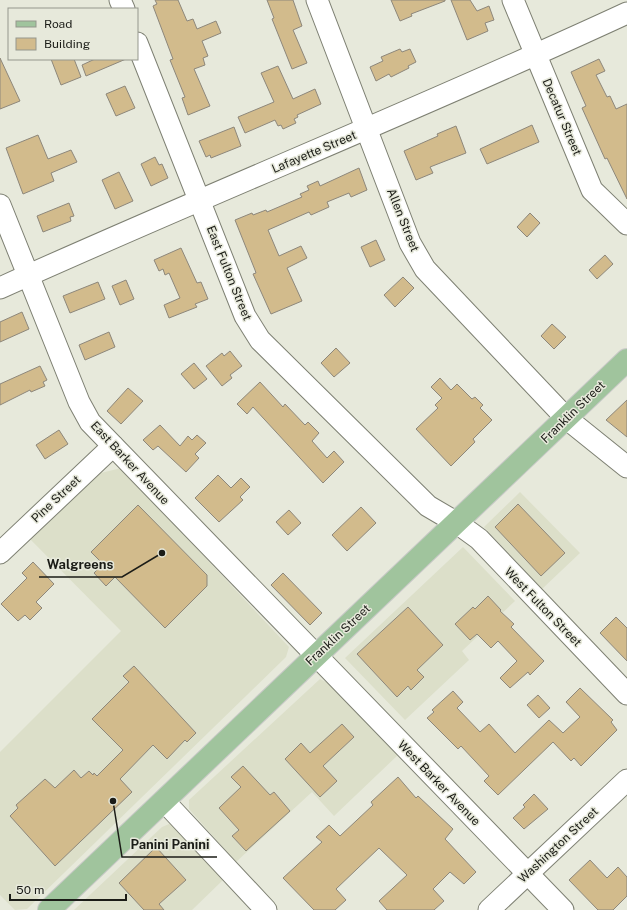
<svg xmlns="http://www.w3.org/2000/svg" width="627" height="910" font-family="'Public Sans',sans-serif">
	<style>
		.built { fill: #dcdfc9 }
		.building { fill: #d2bb8c; stroke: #8d877b }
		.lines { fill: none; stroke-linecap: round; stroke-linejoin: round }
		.minor-casing { stroke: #7e8073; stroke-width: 23 }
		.major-casing { stroke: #c8c9c7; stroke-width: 24 }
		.minor { stroke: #fff; stroke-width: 21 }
		.major { stroke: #a0c49d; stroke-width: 22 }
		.labels { text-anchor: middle; stroke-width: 3; stroke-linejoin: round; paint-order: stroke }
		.street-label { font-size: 12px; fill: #1b1c17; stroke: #e7e9db }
		.leader { fill: none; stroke: #1b1c17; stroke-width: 1.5 }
		.callout-dot { fill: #1b1c17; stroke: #e7e9db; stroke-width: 1.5 }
		.callout-label { font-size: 13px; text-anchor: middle; font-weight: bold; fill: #1b1c17; stroke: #e7e9db; stroke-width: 3; stroke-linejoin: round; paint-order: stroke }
	</style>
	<rect width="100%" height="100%" fill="#e7e9db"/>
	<!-- built -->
	<g class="built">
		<path d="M121,468L289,647L286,657L27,909L15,910L0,895V752L121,631L28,537L93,475Z"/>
		<path d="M520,492L580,553L542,589L484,527Z"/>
		<path d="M463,547L515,601L462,651L469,660L405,720L345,658Z"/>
		<path d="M320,679L338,688L399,754L334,816L312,792L236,862L189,809V800Z"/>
		<path d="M169,824L174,825L224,879L192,910H74L162,827Z"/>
	</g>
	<!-- building -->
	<g class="building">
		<path d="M155,0H178L187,21L193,19L197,29L216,21L221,33L202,41L208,56L203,58L205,65L194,69L210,106L188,115L182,98L185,97L170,60L173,59L153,6L157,4Z"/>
		<path d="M267,0H293L302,26L293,30L307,63L292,69L272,19L274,18Z"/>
		<path d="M391,0H445V1L411,14L412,16L400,21Z"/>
		<path d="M451,0H470L477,11L489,6L494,20L485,23L488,31L467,40Z"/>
		<path d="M400,49L402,52L410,49L416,62L408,66L409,68L391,77L389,74L376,81L370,67L383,61L381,57Z"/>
		<path d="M0,58L20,101L0,109Z"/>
		<path d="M51,59H74L81,77L61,85Z"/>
		<path d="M95,59H126L86,76L82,65Z"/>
		<path d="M599,59L605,71L596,75L607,97L610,96L616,109L627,104V199L607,158L605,159L582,108L586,106L571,72Z"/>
		<path d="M278,66L293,99L315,89L321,104L297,115L298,117L294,119L296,123L283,129L281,125L278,126L275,120L245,133L238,117L274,102L261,73Z"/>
		<path d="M125,86L135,108L116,116L106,94Z"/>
		<path d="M532,125L539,142L487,164L480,149Z"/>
		<path d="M456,126L466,153L430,167L433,173L416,180L404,151L438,136L437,134Z"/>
		<path d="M234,127L241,146L211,158L210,155L206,157L199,141Z"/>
		<path d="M38,135L48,159L71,150L77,162L51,173L54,181L23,194L6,148Z"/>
		<path d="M155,157L159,165L162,164L168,178L151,186L141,164Z"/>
		<path d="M359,168L367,190L351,197L349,193L327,202L329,207L311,215L309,212L268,230L279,256L301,246L307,258L287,268L302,301L271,314L253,274L256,273L255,270L235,220L252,213L253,215L266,210L267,212L302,197L300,194L309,190L307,186L318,181L320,186Z"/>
		<path d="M119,172L133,201L115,209L102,180Z"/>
		<path d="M69,203L74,216L70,217L71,221L43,232L37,216Z"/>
		<path d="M530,213L540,223L527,237L517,227Z"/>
		<path d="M376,240L385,260L370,267L361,247Z"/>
		<path d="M181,248L197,283L201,282L208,299L195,304L197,307L169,318L164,305L180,298L169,273L165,275L163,269L159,271L154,260Z"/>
		<path d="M605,255L613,264L597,279L589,270Z"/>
		<path d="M403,277L414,288L395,307L384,295Z"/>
		<path d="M126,280L134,299L120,305L112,286Z"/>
		<path d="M98,282L105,299L70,313L63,296Z"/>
		<path d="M22,312L29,329L0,342V322Z"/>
		<path d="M552,324L566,337L554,349L541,336Z"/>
		<path d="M109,332L115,347L85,360L79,345Z"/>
		<path d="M336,348L350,363L334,377L321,363Z"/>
		<path d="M230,351L242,366L230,375L232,378L222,386L206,366L222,353L224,356Z"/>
		<path d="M194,363L207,379L194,389L181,374Z"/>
		<path d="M40,366L47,380L43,382L45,386L31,392L30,390L0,405V384Z"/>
		<path d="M440,378L451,390L457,384L472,399L475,397L483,405L480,408L492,420L473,439L475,442L451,466L416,429L438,408L435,405L442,398L431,387Z"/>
		<path d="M260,382L283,407L285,404L305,425L308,422L319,433L312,441L327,458L334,451L344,462L323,483L253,407L247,414L237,404Z"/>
		<path d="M128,388L143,401L121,424L107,411Z"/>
		<path d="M627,400V437L606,420Z"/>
		<path d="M160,425L180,446L188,436L192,440L197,435L206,443L195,454L199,458L186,472L158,446L153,450L143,440Z"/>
		<path d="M59,430L68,444L45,459L36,445Z"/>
		<path d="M218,475L231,488L241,478L250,487L240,497L243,500L219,522L195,498Z"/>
		<path d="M518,504L565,553L541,576L495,527Z"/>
		<path d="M138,505L207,575V586L165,628L115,577L106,586L94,573L103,564L91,552Z"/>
		<path d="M361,507L376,523L347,551L332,535Z"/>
		<path d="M289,510L301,523L288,535L276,522Z"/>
		<path d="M33,562L54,584L36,602L42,608L30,620L25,615L18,621L1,604L27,578L22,573Z"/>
		<path d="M283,573L322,613L310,625L271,585Z"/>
		<path d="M488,596L501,610L500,611L514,624L511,627L544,661L530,675L528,672L510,688L500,678L517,661L498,641L491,648L477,634L470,640L455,624L473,607L475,609Z"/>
		<path d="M408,607L443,645L417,670L424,677L411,690L408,686L397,697L357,654Z"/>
		<path d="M616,617L627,628V661L600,633Z"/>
		<path d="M134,666L196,733L187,742L185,740L167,759L153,745L120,779L132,792L55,866L10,816L18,808L16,805L45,779L55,788L74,770L81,778L89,771L93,775L94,773L97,776L123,750L92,719L129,682L123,676Z"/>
		<path d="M580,688L613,720L611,722L617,730L581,766L574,758L571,761L553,742L498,795L484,781L489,776L461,746L458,749L427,718L434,712L432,710L453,691L463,702L457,708L480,732L489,724L515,753L549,720L563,733L580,717L566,702Z"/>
		<path d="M538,695L550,708L539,718L527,705Z"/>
		<path d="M342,724L354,737L323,766L337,781L320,797L285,759L301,743L310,753Z"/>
		<path d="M243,766L270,795L274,792L290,811L246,851L232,836L239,830L219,808L241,787L231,777Z"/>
		<path d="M398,777L416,798L418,796L453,829L445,839L476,872L464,884L450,872L433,889L444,901L434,910H387L379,901L407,875L379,848L336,889L346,900L335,910H314L283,878L322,842L316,837L329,825L340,836L373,805L371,802Z"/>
		<path d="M534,794L548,809L524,829L513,818L525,807L523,805Z"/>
		<path d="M156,847L186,880L159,904L164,910H144L119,883Z"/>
		<path d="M590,860L607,878L618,867L627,877V896L613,910H598L569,880Z"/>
	</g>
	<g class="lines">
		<!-- minor casing -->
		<g class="minor-casing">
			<g id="minor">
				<path d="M120,0L124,9"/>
				<path d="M317,0L410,243L425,269L566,418L627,467"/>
				<path d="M513,0L592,190L627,224"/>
				<path d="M137,43L245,316L260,340L428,506L457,523L479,539L627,694"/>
				<path d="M0,205L79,402L90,422L563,910"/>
				<path d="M0,288C208,194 420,109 627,13"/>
				<path d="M0,553L113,446"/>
				<path d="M164,801L266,910"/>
				<path d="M489,910L627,780"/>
			</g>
		</g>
		<!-- major casing -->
		<g class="major-casing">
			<path id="major" d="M49,910L627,360"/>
		</g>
		<!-- minor -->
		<use href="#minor" class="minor"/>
		<!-- major -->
		<use href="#major" class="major"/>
	</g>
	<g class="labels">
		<!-- street labels -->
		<g class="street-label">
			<text transform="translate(562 117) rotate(67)" y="4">Decatur Street</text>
			<text transform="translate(314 152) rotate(-23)" y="4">Lafayette Street</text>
			<text transform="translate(403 220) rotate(68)" y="4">Allen Street</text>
			<text transform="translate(229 273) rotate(68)" y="4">East Fulton Street</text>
			<text transform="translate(573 412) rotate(-44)" y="4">Franklin Street</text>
			<text transform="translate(130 463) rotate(47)" y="4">East Barker Avenue</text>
			<text transform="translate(56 499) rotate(-43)" y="4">Pine Street</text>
			<text transform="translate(543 607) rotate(46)" y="4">West Fulton Street</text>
			<text transform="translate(338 635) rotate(-43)" y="4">Franklin Street</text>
			<text transform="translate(439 783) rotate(46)" y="4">West Barker Avenue</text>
			<text transform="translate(558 845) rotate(-43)" y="4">Washington Street</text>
		</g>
	</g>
	<!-- callouts -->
	<path class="leader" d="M162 553L122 577H39M113 801L122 857H217"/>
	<g class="callout-dot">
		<circle cx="162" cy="553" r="4"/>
		<circle cx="113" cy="801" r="4"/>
	</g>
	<g class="callout-label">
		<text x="80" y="569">Walgreens</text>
		<text x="170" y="849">Panini Panini</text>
	</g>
	<!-- legend -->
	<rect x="8" y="8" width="130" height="52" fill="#e7e9db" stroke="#95978d"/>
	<rect x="16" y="21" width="20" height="6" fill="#a0c49d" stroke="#95978d"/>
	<text x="44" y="28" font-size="12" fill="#1b1c17">Road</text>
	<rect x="16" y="38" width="20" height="12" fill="#d2bb8c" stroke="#95978d"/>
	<text x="44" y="48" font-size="12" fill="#1b1c17">Building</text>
	<!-- scale -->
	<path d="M10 894v6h116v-6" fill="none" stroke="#1b1c17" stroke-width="2"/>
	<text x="16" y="894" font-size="12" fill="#1b1c17" stroke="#e7e9db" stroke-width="3" paint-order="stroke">50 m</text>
</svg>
